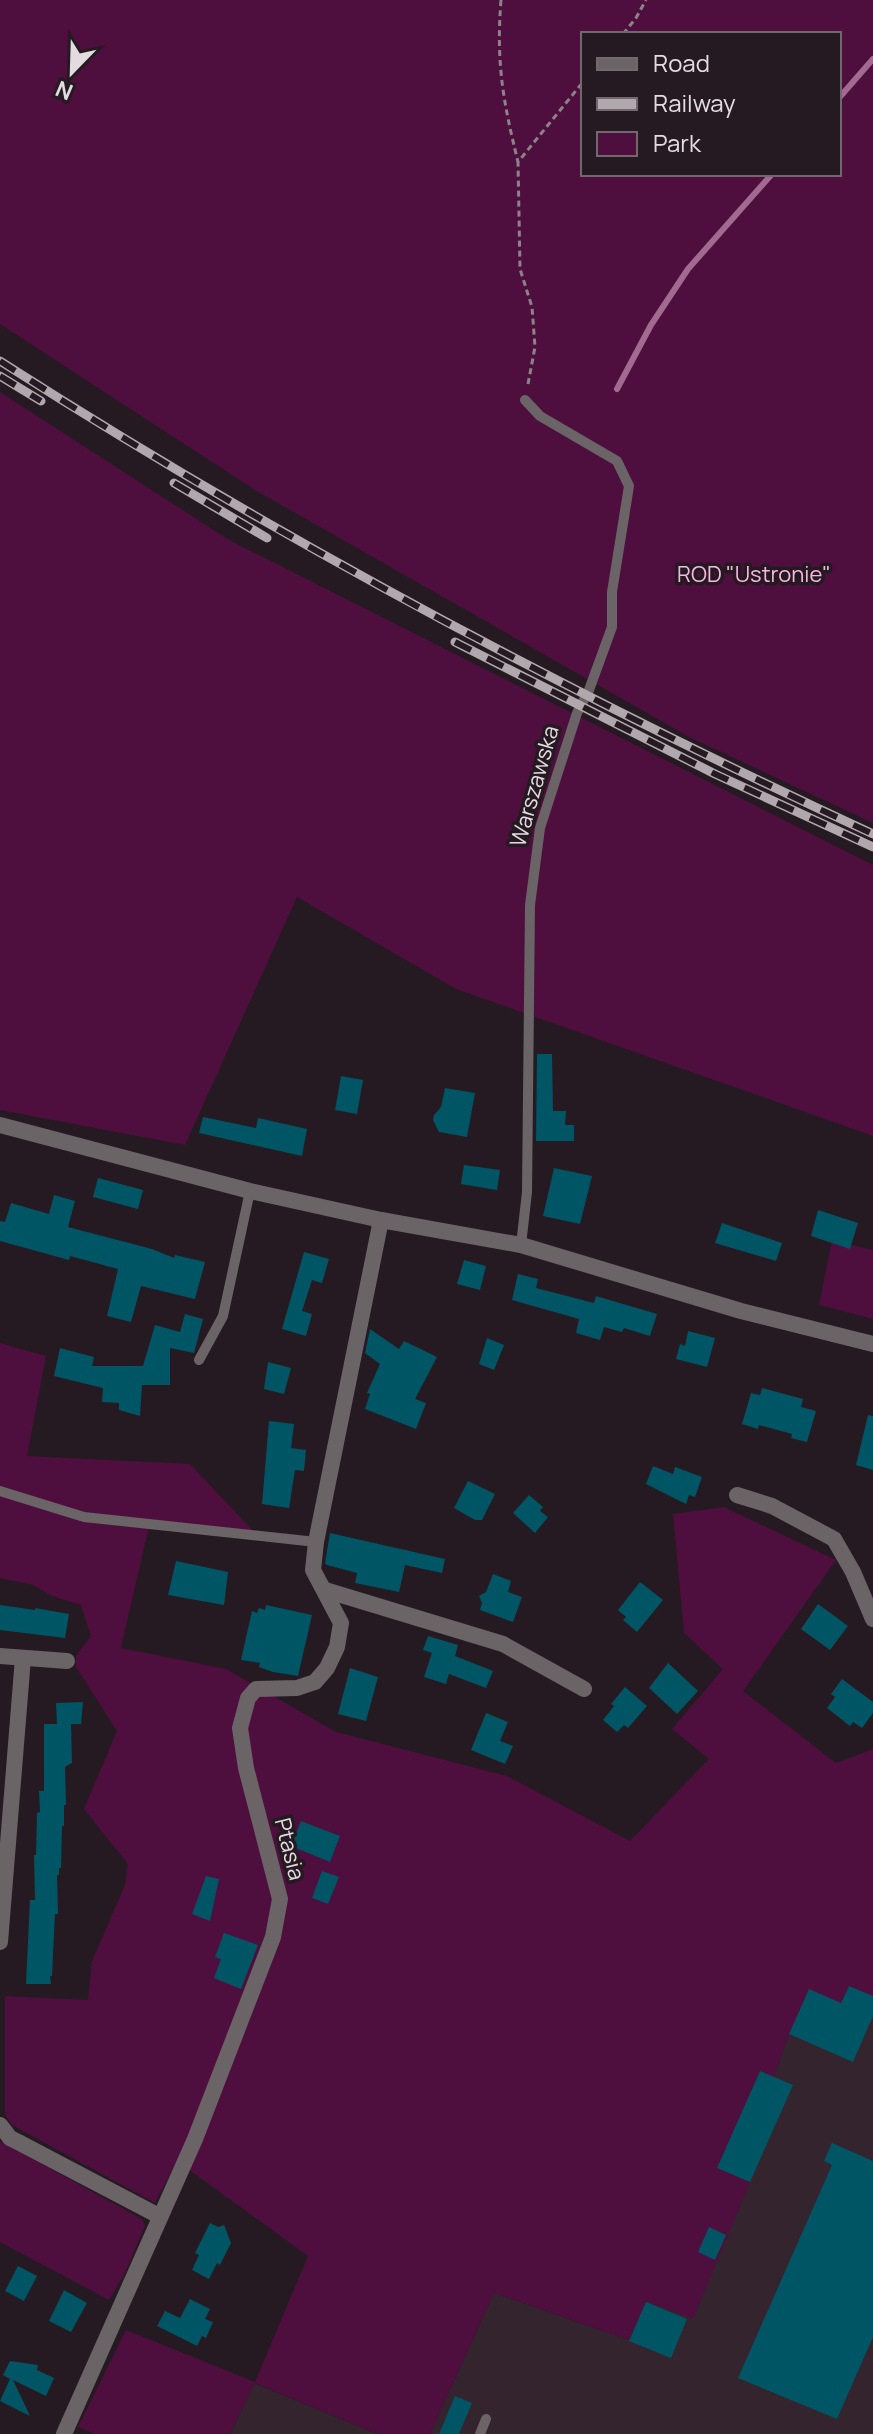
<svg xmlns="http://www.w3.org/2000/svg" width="873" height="2434" font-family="Manrope,sans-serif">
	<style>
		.built { fill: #33242e }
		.green { fill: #4e0f3e; fill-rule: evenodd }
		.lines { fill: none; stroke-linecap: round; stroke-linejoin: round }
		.stream { stroke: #a26a91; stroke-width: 6 }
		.building { fill: #005565 }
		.path { stroke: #8c8389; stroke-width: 3; stroke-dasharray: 6 4; stroke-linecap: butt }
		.service { stroke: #6a6467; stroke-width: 10 }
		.minor { stroke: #6a6467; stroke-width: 16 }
		.tertiary { stroke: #6a6467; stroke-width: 16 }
		.rail-casing { stroke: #b0a8ac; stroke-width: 9 }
		.rail { stroke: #251a21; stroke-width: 6; stroke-dasharray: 18; stroke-linecap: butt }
		.labels { text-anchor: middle; stroke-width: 7; stroke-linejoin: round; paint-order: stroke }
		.park-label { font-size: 22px; fill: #f8b6e0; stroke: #251a21 }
		.street-label { font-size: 22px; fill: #e2dbdf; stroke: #251a21 }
	</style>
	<rect width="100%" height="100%" fill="#251a21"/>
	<!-- built -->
	<g class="built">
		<path d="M849,1986L873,1996V2434H430L494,2293L629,2340L645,2301L749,2182L717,2168L760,2071L774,2076L789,2034L841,2003Z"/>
		<path d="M254,2383L377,2434H230Z"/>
	</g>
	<!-- green -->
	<g class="green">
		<path d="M0,0H873V823L691,738L255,490L0,324ZM583,34H839V174H583Z"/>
		<path d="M0,392L229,540L873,865V1136L456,989L297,897L185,1145L0,1110Z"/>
		<path d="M832,1240L873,1250V1319L819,1305Z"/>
		<path d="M0,1343L46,1356L27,1456L190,1464L259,1537L149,1526L121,1648L226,1669L336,1732L507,1776L630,1841L709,1759L672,1729L723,1669L684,1633L673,1514L724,1507L836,1560L743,1691L836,1763L873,1749V1996L849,1986L841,2003L789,2034L774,2077L760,2071L717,2168L750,2182L693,2319L646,2301L629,2340L494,2293L430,2434H377L255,2383L230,2434H94L78,2427L126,2330L255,2382L308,2256L177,2161L155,2203L12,2125L5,2114V1996L88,2000L92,1961L125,1885L128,1864L84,1809L117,1731L76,1667V1656L91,1636L81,1605L52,1596L33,1585L0,1578Z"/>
		<path d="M0,2141L142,2219L145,2226L125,2273L109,2300L0,2242Z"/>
	</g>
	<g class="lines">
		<!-- stream -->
		<g class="stream">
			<path d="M839,98L873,59"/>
			<path d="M617,389L651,325L688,269L772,174"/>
		</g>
	</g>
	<!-- building -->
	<g class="building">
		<path d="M537,1054H552L553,1111H566L565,1125H574V1141H536Z"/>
		<path d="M341,1076L363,1080L357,1114L335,1110Z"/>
		<path d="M445,1088L475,1093L467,1137L439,1132L433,1120L434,1115L441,1107Z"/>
		<path d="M203,1117L256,1128L258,1118L307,1129L302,1156L199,1133Z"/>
		<path d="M464,1165L500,1170L497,1190L461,1184Z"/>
		<path d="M554,1168L592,1176L580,1224L543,1216Z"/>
		<path d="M98,1178L143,1190L138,1209L93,1197Z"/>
		<path d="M54,1195L75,1201L68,1227L152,1249L174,1258L175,1255L205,1262L195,1299L141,1286L131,1322L107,1316L118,1269L70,1256L69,1260L0,1241V1221L5,1222L11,1203L49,1214Z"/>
		<path d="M818,1210L858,1223L850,1249L811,1236Z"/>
		<path d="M722,1223L782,1243L776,1261L715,1243Z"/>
		<path d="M304,1252L329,1259L322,1283L312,1280L302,1311L312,1314L306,1336L282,1329Z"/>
		<path d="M464,1260L486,1266L480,1290L457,1284Z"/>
		<path d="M518,1274L538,1279L536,1288L594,1303L596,1296L657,1314L650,1336L624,1328L622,1332L604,1327L600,1340L576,1333L579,1319L512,1300Z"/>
		<path d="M185,1314L203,1319L194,1353L170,1348V1385H142L140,1416L119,1410V1403L102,1402L103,1388L54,1376L60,1348L94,1357L92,1366H143L155,1325L180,1332Z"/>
		<path d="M370,1329L399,1349L404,1341L437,1357L415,1399L426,1403L416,1429L365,1409L370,1394L367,1393L380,1364L365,1353Z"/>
		<path d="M688,1331L715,1338L707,1367L676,1359L680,1344L685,1346Z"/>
		<path d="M487,1338L504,1345L494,1370L479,1364Z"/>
		<path d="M268,1362L291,1368L284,1394L264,1389Z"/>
		<path d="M762,1388L803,1399L801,1407L816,1411L807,1442L791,1438L792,1434L759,1425L758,1429L742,1424L751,1393L760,1395Z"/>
		<path d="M868,1415L873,1416V1470L856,1465Z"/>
		<path d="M269,1421L294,1424L291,1448L306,1450L304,1471L295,1470L289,1508L262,1504Z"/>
		<path d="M653,1466L673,1474L675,1467L702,1477L695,1497L689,1495L686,1504L646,1484Z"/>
		<path d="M468,1481L495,1494L482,1520H475L454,1508Z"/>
		<path d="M529,1495L543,1507L540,1511L548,1517L535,1533L513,1513Z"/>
		<path d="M330,1533L445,1559L442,1573L405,1565L399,1592L355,1583L357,1573L327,1565L325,1563Z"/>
		<path d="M176,1561L228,1572L224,1605L168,1595Z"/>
		<path d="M493,1574L511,1581L508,1592L522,1597L513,1622L480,1610L482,1603L479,1596L486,1592Z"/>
		<path d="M640,1582L663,1600L637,1632L623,1620L626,1617L618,1610Z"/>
		<path d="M818,1604L848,1626L830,1650L801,1629Z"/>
		<path d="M0,1605L35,1610V1608L69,1614L65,1638L0,1630Z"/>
		<path d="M266,1605L312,1615L298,1676L273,1672L259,1667L260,1663L241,1660L252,1611L257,1613L259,1608L265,1610Z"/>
		<path d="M428,1636L458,1645L455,1656L493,1671L486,1688L449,1674L446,1684L424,1677L432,1653L423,1650Z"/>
		<path d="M668,1663L698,1691L677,1714L649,1688Z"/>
		<path d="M350,1668L378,1677L366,1721L338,1714Z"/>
		<path d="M842,1679L873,1702V1713L862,1728L853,1722L850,1726L827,1708L835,1697L831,1694Z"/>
		<path d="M625,1687L647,1706L628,1728L624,1725L617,1732L603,1720L614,1706L611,1704Z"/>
		<path d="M83,1702L81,1724H71L72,1763L65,1767L66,1805H64V1826H62L61,1868H59V1875H57L58,1914H55L52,1976H50L51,1984H26L30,1900H35L34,1855H36L37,1813L40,1812L39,1791H44V1724H57L56,1703Z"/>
		<path d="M486,1713L508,1722L500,1741L513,1746L505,1764L471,1750Z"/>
		<path d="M301,1821L340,1836L330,1862L291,1846Z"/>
		<path d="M322,1871L339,1877L328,1904L312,1898Z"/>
		<path d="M206,1876L219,1879L210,1921L192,1914Z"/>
		<path d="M224,1933L258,1945L241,1989L214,1978L221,1959L215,1957Z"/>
		<path d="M849,1986L873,1996V2016L853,2062L789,2034L809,1989L841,2003Z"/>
		<path d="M760,2071L793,2085L750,2182L717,2168Z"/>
		<path d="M832,2143L873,2161V2337L837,2419L738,2378L832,2165L824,2161Z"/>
		<path d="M210,2223L218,2227L224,2225L231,2243L220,2265L217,2263L209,2279L192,2270L199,2255L195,2253Z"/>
		<path d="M709,2227L726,2235L715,2260L698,2252Z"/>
		<path d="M18,2266L37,2276L24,2301L5,2291Z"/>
		<path d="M64,2290L87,2303L71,2332L49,2321Z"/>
		<path d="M190,2299L210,2309L205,2319L213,2322L206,2338L202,2336L197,2346L157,2326L165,2311L180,2318Z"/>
		<path d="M646,2302L687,2319L671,2358L629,2341Z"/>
		<path d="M10,2361L38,2365L37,2370L54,2378L46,2396L13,2380L30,2416L0,2401L10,2379L3,2375Z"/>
		<path d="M455,2396L472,2403L459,2434H439Z"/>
	</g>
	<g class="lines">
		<!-- path -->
		<g class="path">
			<path d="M501,0C496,63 503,101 518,162"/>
			<path d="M623,34L636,18L646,0"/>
			<path d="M528,384L535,347L532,307L520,269L518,162L583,82"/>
		</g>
		<!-- service -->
		<g class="service">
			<path d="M521,1245L527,1192L530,905L540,828L577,713L589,690L612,627V592L629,486L617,461L540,416L525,400"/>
			<path d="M199,1360L223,1316L250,1191"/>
			<path d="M0,1491L84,1517L316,1542"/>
			<path d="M480,2434L486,2419"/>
		</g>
		<!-- minor -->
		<g class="minor">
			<path d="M737,1495L772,1506L834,1539L853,1572L873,1619"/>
			<path d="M325,1590L503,1644L584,1689"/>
			<path d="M0,1656L67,1661"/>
			<path d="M0,1942L23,1658"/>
			<path d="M0,2125L10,2138L20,2143L159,2216"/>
			<path d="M64,2434L195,2139L273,1937L280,1899L246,1768L240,1728L248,1698L256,1689L297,1688L315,1682L327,1668L337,1647L341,1623L313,1570L316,1542L381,1220"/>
		</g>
		<!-- tertiary -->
		<path class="tertiary" d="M0,1125L250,1191L381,1220L521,1245L741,1311L873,1344"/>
		<!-- rail casing -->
		<g class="rail-casing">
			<g id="rail">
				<path d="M0,361C280,540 572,695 873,834"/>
				<path d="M0,376L41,401"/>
				<path d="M174,483L267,538"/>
				<path d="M455,642L715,774L873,847"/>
			</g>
		</g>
		<!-- rail -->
		<use href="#rail" class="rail"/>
	</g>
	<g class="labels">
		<!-- park labels -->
		<g class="park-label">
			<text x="754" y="582">ROD "Ustronie"</text>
		</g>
		<!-- street labels -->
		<g class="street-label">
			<text transform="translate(534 786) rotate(-74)" y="8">Warszawska</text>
			<text transform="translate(290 1849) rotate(76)" y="8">Ptasia</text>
		</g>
	</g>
	<!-- legend -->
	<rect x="581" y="32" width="260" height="144" fill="#251a21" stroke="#71676d" stroke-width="2"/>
	<rect x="597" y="58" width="40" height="12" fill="#6a6467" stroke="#71676d" stroke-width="2"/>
	<text x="653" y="72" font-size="24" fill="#e2dbdf">Road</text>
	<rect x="597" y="98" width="40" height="12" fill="#b0a8ac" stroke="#71676d" stroke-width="2"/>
	<text x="653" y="112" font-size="24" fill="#e2dbdf">Railway</text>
	<rect x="597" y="132" width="40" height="24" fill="#4e0f3e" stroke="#71676d" stroke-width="2"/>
	<text x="653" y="152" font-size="24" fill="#e2dbdf">Park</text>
	<!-- north arrow -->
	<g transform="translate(72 72) rotate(203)" stroke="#251a21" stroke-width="6" paint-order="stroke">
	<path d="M0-6L14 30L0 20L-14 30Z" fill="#e2dbdf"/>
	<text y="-12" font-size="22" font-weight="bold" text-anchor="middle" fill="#e2dbdf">N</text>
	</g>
</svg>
